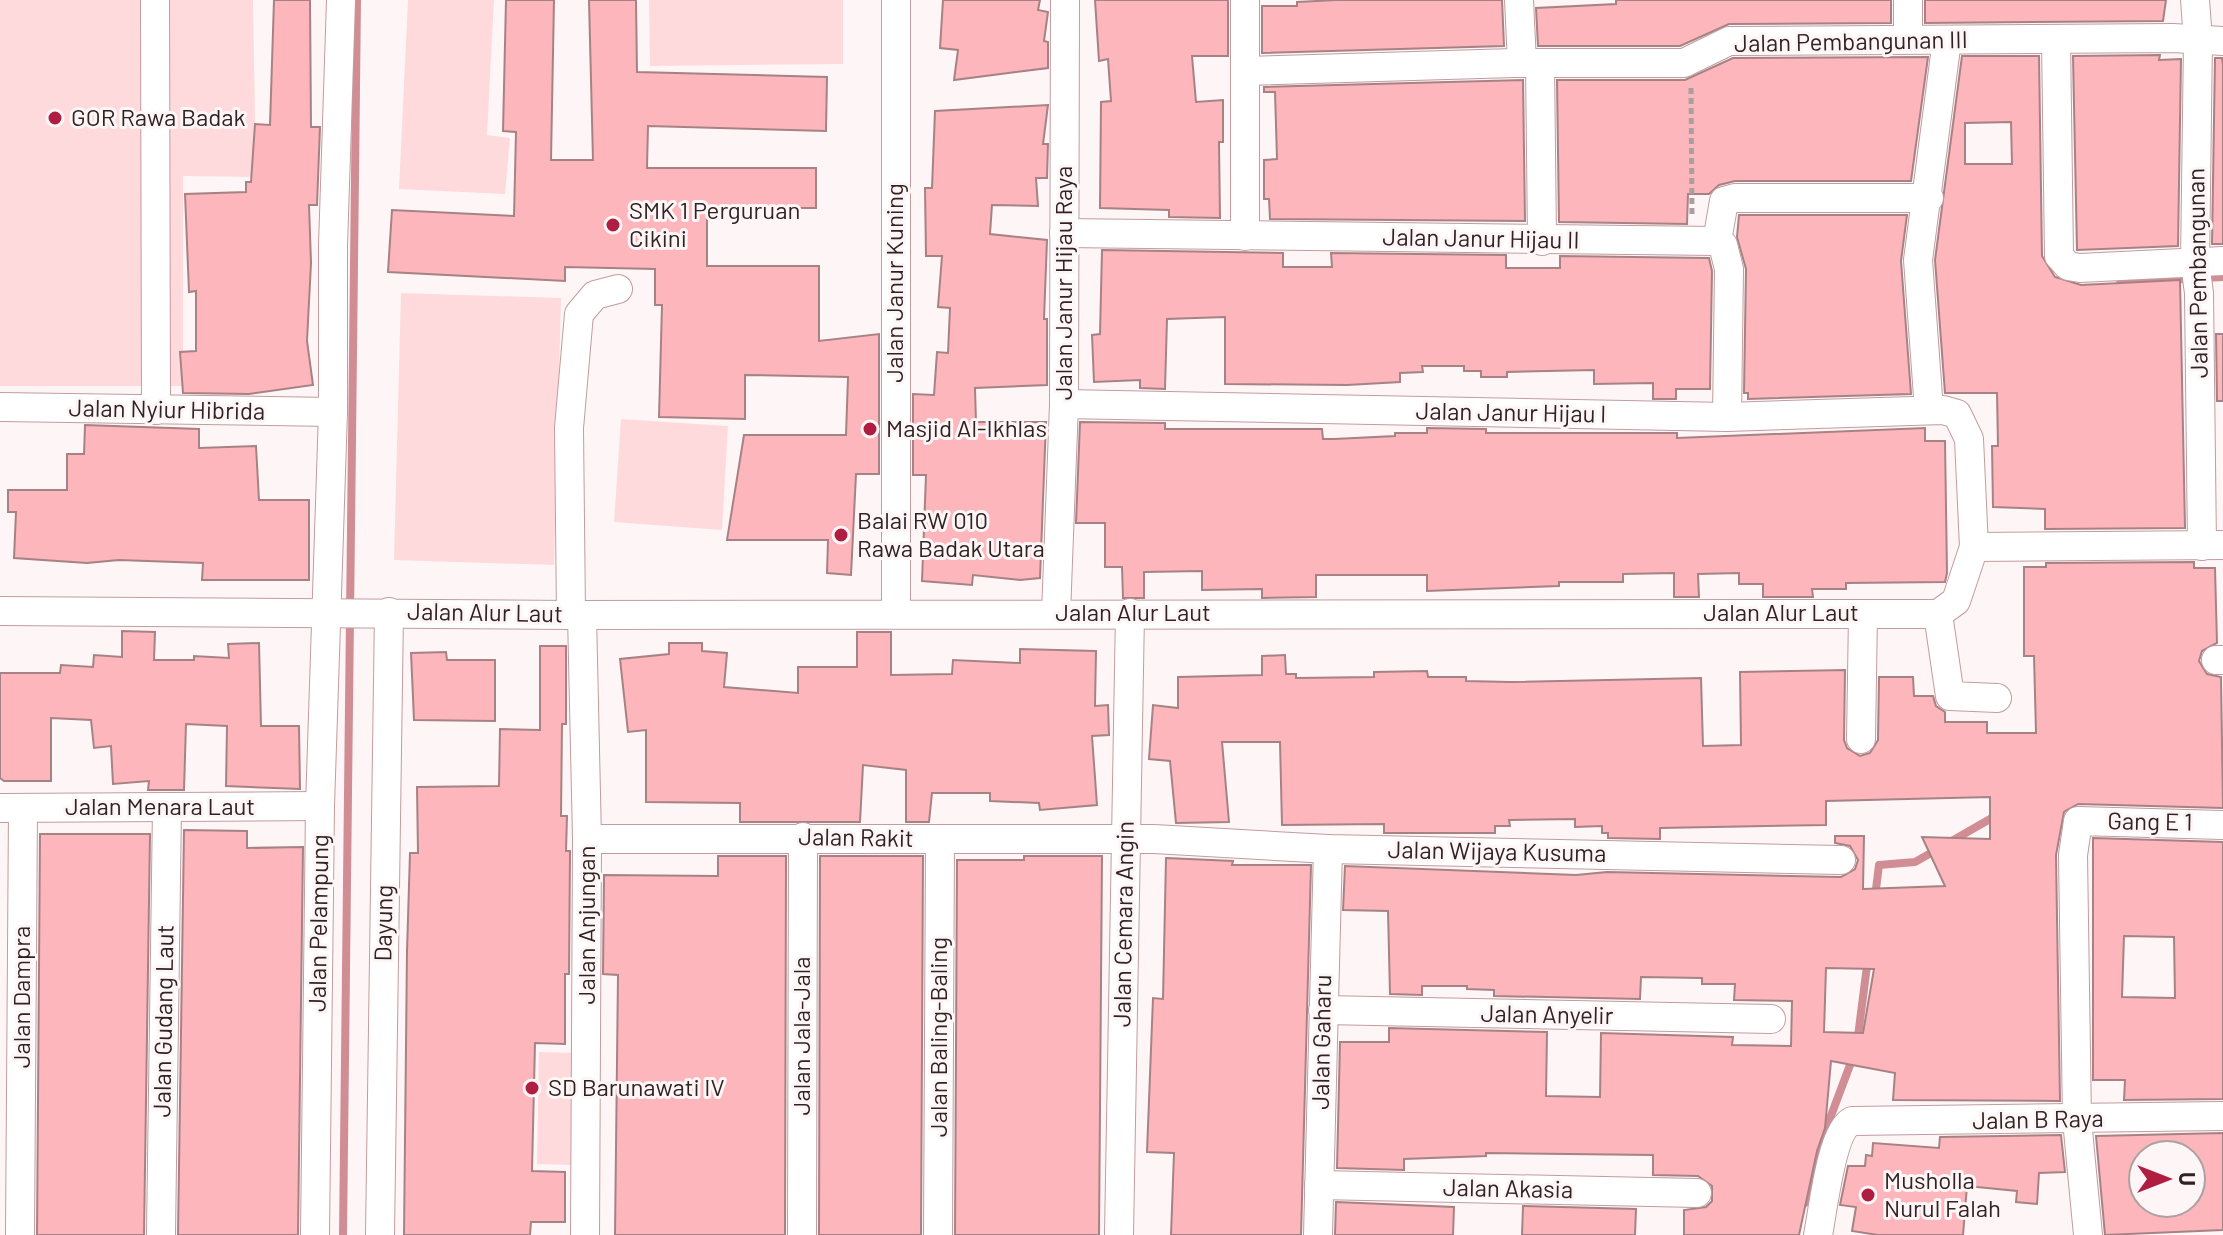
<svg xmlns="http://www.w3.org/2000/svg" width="2223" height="1235" font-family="Barlow,sans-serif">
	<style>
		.green { fill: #fedadc }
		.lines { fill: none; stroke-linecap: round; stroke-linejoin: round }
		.stream { stroke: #d08e94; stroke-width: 8 }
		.building { fill: #fcb6bc; stroke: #a78284; stroke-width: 2; fill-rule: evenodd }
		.minor-casing { stroke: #c29c9e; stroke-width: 30 }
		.path { stroke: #aa9fa0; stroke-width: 5; stroke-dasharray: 6 4; stroke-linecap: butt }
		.minor { stroke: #fff; stroke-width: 28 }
		.poi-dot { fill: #b01d42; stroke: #fef6f6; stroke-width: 3 }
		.labels { text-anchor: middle; stroke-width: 6; stroke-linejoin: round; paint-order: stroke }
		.street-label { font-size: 24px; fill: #312223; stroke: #fef6f6 }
		.poi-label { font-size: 24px; fill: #312223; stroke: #fef6f6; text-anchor: start }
	</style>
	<rect width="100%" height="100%" fill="#fef6f6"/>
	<!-- green -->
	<g class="green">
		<path d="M0,0H253L256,177L183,176V386H0Z"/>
		<path d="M408,0H494L487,135L510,138L505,194L399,189Z"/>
		<path d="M649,0H843V64L650,66Z"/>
		<path d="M401,293L561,298L554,565L394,560Z"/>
		<path d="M621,419L728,426L722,530L614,522Z"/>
		<path d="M539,1052L573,1053L571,1165L537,1164Z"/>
	</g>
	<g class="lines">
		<!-- stream -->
		<g class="stream">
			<path d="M2204,278L2223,277"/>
			<path d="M2120,280L2190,279"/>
			<path d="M1950,842L1997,815"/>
			<path d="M1875,897L1879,865L1915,862L1938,849"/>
			<path d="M1857,1044L1868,958"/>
			<path d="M1805,1203L1823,1137L1853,1057"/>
			<path d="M343,1235L357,0"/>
		</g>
	</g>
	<!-- building -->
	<g class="building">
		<path d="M274,0H310L311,127H320L317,205H309L311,263L307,341L313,385L249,394L183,393L180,352L196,351V291L189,292L185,194L246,192V182H251L255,124L270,125Z"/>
		<path d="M506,0H554L551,160H593L589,0H636L637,72L827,77L826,131L648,126L647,168H816V208H707V266H819V341L879,334V474H856L851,575L827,573L828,540H727L744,435H846L848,377L745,375V419L659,417L662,305H655V269L565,267V281L388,272L392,210L514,216L516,132L503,131Z"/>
		<path d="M943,0H1040L1038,10L1048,12L1044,41L1048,42V68L954,80L958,50L940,48Z"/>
		<path d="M1095,0H1228V56H1192L1196,102L1223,100V142H1219L1220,218L1169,217V210L1100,208L1101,102L1111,101L1108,59L1099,61Z"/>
		<path d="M1336,0H1502L1504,46L1262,53V6H1297V2Z"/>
		<path d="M1616,0H1891V23L1729,24L1680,46H1538L1536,8L1616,4Z"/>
		<path d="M1925,0H2166L2163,21L1925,23Z"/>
		<path d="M2160,55L2159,60L2181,59L2178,246L2077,250L2073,56Z"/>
		<path d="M1962,56H2039L2042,256L2055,277L2081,285L2180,280L2185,528L2045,529V509L1993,507L1992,446H1998L1997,393H1945L1935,260ZM2011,122L2012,164H1965V123Z"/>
		<path d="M1928,57L1911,181H1735L1719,185L1709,194H1688L1687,224L1559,222L1557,80H1685L1733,58Z"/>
		<path d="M2215,58H2222L2223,65V244H2212Z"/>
		<path d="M1523,80L1525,221L1270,219L1269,199H1264V160L1277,159L1275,92H1264V87Z"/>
		<path d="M1048,105L1043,144H1048L1047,178H1036L1038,206L992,205L990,234L1047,240L1044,319H1047V385L975,388L976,422H1046L1040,578L1020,580L973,575L972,585L922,581L926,475H913V394L934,395L937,352L948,353L950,308L938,307L942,256H926L925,188H932L935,111Z"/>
		<path d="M1739,215H1907L1901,261L1911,394L1748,399V393H1744L1746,269L1737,237Z"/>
		<path d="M1102,250L1283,253V267H1332L1331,253L1506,255V268H1560V256L1709,258L1712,271L1710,389H1676V399H1653V383L1594,384V370L1507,372V377H1481V371H1464V366H1422L1423,372L1400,373V382L1347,385L1225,384V317L1167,319L1165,389L1140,388V380L1094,382L1092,335L1100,334Z"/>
		<path d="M2216,334H2223V401H2217Z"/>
		<path d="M1080,422L1165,423V429H1322L1323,439H1334L1395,436V433H1427V428L1486,429V433H1677V438L1925,428V441H1945L1947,573L1945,582L1846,583V589H1812L1813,597H1763V584H1739V573L1698,574L1699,597H1674V573L1623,574V582H1559V586L1427,591V575H1316V597L1262,598V589L1202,590V571L1144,572V598H1123L1122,567H1105V523H1076Z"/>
		<path d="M85,425L199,429V448L256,446L259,500H309V580H202L203,563L119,560L87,563L14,558L16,512H8V490H67V454H84Z"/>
		<path d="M2194,562V568H2215L2217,643L2202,651L2199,661L2207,674L2221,677L2223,808L2078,804L2064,812L2056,855L2060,1101L1893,1100L1895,1073L1831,1061L1825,1128L1817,1151L1799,1235H1684V1210L1706,1207L1712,1201V1186L1698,1176L1653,1175V1155L1486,1153V1156L1404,1159V1170L1337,1168L1340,1042H1389V1028L1547,1032L1546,1096L1600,1097L1601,1033L1733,1037L1732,1045L1791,1046L1792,1001L1734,1000L1735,984H1702V978L1641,977L1640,999L1494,996V990L1467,989V986H1422V995L1390,994L1388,911L1343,910L1345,866L1576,875L1607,872L1841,877L1855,869L1858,860L1850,846L1835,843V836H1864L1863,889L1945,886L1922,837L1990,839V797L1826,801V825L1660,828V839L1608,838V833H1602V826L1575,827V819L1509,820L1510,826H1495V833H1384V824L1282,825L1280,742H1222L1229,822L1176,823L1170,761L1149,759L1153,705L1178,708V677L1262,675V656L1285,655L1286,674H1296V678L1374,677V672L1427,671L1428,677H1466V681L1510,682L1701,678L1703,746L1741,745L1740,672L1845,670L1844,740L1847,748L1860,756L1870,753L1878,740L1879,677H1913L1914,696H1933L1936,706L1945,712V722H1987V733H2036L2034,656H2024V567H2046V563ZM1826,968L1874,969L1863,1033L1824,1032Z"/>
		<path d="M122,631L155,632L154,660H194V656L229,658L228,644L259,643L261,726H299L300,789L226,786L227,726L186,724L184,790H148L149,781L113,784L111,746L94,748L91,720L51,718V781H4L0,778V673H60L61,665L93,667L94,655L122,657Z"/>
		<path d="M857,632H891V675L952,674L953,660L1020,663V649L1096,651L1095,706L1108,705L1109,735L1092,736L1097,805L1040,810L1039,803L990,801V793H932L929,822H906V770L863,765L860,822H740V803L646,802V730L628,732L620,659L669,654V643H702V651L727,653L724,687L798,693V667H857Z"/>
		<path d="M540,646H566V724H562L561,816H567L566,851H570L569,974H565V1044L535,1043L532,1171L565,1172V1222H531L530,1235H404L407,951L410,853H418L417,787L499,786L500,729L540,730Z"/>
		<path d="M446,652L447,660H495V721L414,720L411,653Z"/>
		<path d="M184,830L247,831V848L303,847L298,1235H178Z"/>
		<path d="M40,834H150L144,1235H37Z"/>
		<path d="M2093,838L2223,842V1099L2124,1100L2125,1080H2093ZM2124,936L2174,937L2175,998L2122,997Z"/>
		<path d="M718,856H786L785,1235H615L618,975L603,974L604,875L718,876Z"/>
		<path d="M820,856H923L921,1235H819Z"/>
		<path d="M1024,856H1102L1099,1235H955L957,860H1024Z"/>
		<path d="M1166,858L1233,861L1232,865H1311L1301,1235H1171L1174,1153L1147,1152L1153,998L1163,999Z"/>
		<path d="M2223,1133V1230L2105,1235L2096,1136ZM2143,1155H2191V1203H2143Z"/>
		<path d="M2061,1135L2065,1172L2039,1173L2037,1204L2016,1202L2017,1191L1967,1186L1963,1235H1878L1852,1231L1856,1207L1840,1205L1848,1166H1865L1866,1155L1872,1156L1873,1143L1939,1148L1940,1137Z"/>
		<path d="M1336,1202L1454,1207L1453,1235H1335Z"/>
		<path d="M1523,1206L1636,1209L1635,1235H1522Z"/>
	</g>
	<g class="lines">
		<!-- minor casing -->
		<g class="minor-casing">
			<g id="minor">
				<path d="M155,0L156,410"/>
				<path d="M896,0V614"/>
				<path d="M1519,0L1522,63"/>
				<path d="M2195,0L2198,40L2195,263L2199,293L2202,546"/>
				<path d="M1908,38V0"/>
				<path d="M2056,39L2059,256L2068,266L2080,268L2223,261"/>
				<path d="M1540,63L1542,241"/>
				<path d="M1245,71L1514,63H1684L1729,41L2173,38L2223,41"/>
				<path d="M1064,233L1717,241L1723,245L1729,269L1727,417"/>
				<path d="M1245,236V0"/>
				<path d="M1717,241L1724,201L1735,198H1929"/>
				<path d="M1064,404L1727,417L1943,410L1957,414L1969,439L1974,547"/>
				<path d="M0,407L333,412"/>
				<path d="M1929,410L1918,260L1947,40"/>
				<path d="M0,611L571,615L1938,614L1956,601L1974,547L2223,545"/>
				<path d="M1056,614L1064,404L1065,0"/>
				<path d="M1938,614L1950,696L1997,698"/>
				<path d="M571,615L569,428L579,314L595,295L618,289"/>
				<path d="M582,615L587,839L585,1235"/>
				<path d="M2216,660H2223"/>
				<path d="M1861,739L1863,614"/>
				<path d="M0,808L320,806"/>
				<path d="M587,839H1154L1328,849L1841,860"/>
				<path d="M1323,1010L1771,1019"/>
				<path d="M1319,1185L1697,1193"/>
				<path d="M20,1235L23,808"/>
				<path d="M161,1235L167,807"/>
				<path d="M315,1235L320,806L333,412V246L341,0"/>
				<path d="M380,1235L389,612"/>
				<path d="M802,1235L803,837"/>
				<path d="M938,1235L940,840"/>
				<path d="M1119,1235L1130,613"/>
				<path d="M1318,1235L1328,849"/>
				<path d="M1818,1235C1823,1211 1831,1131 1852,1121L2223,1116"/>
				<path d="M2088,1235L2077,1120L2073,855L2078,821L2223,825"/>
			</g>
		</g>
		<!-- path -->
		<path class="path" d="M1691,88L1692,214"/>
		<!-- minor -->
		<use href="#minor" class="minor"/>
	</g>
	<!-- markers -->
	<g class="poi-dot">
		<circle cx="55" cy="118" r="8"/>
		<circle cx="613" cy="225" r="8"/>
		<circle cx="870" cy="429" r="8"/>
		<circle cx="841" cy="535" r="8"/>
		<circle cx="532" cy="1088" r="8"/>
		<circle cx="1868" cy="1195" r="8"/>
	</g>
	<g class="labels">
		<!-- street labels -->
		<g class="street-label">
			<text transform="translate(1851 42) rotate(-1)" y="8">Jalan Pembangunan III</text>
			<text transform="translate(1481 239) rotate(1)" y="8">Jalan Janur Hijau II</text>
			<text transform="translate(2198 273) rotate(-91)" y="8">Jalan Pembangunan</text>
			<text transform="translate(895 283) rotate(-90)" y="8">Jalan Janur Kuning</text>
			<text transform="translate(1064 283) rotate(-90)" y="8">Jalan Janur Hijau Raya</text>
			<text transform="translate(167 410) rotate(1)" y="8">Jalan Nyiur Hibrida</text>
			<text transform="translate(1511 413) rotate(1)" y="8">Jalan Janur Hijau I</text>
			<text transform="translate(485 613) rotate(1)" y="8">Jalan Alur Laut</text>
			<text x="1133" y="621">Jalan Alur Laut</text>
			<text x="1781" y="621">Jalan Alur Laut</text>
			<text x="160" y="815">Jalan Menara Laut</text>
			<text transform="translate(2150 822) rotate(1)" y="8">Gang E 1</text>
			<text transform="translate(856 838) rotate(1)" y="8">Jalan Rakit</text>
			<text transform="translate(1497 852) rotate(1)" y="8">Jalan Wijaya Kusuma</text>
			<text transform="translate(319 923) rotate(-89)" y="8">Jalan Pelampung</text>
			<text transform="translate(384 923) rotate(-89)" y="8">Dayung</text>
			<text transform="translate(1124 924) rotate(-89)" y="8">Jalan Cemara Angin</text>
			<text transform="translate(587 925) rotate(-90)" y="8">Jalan Anjungan</text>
			<text transform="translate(22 997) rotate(-90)" y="8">Jalan Dampra</text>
			<text transform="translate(1547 1015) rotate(1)" y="8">Jalan Anyelir</text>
			<text transform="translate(164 1021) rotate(-89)" y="8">Jalan Gudang Laut</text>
			<text transform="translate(802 1036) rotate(-90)" y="8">Jalan Jala-Jala</text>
			<text transform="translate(939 1037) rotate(-90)" y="8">Jalan Baling-Baling</text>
			<text transform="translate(1322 1042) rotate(-89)" y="8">Jalan Gaharu</text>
			<text transform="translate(2038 1120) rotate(-1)" y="8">Jalan B Raya</text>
			<text transform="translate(1508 1189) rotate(1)" y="8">Jalan Akasia</text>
		</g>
		<!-- poi labels -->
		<g class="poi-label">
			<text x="71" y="126">GOR Rawa Badak</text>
			<text x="629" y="219">SMK 1 Perguruan<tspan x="629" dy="28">Cikini</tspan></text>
			<text x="886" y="437">Masjid Al-Ikhlas</text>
			<text x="857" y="529">Balai RW 010<tspan x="857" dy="28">Rawa Badak Utara</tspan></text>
			<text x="548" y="1096">SD Barunawati IV</text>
			<text x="1884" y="1189">Musholla<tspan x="1884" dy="28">Nurul Falah</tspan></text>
		</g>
	</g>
	<!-- north arrow -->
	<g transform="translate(2167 1179) rotate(90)"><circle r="38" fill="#fef6f6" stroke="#aca1a2" stroke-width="2"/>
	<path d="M0-6L14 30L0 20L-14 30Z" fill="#b01d42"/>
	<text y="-12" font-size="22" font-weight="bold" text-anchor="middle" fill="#312223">U</text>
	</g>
</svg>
